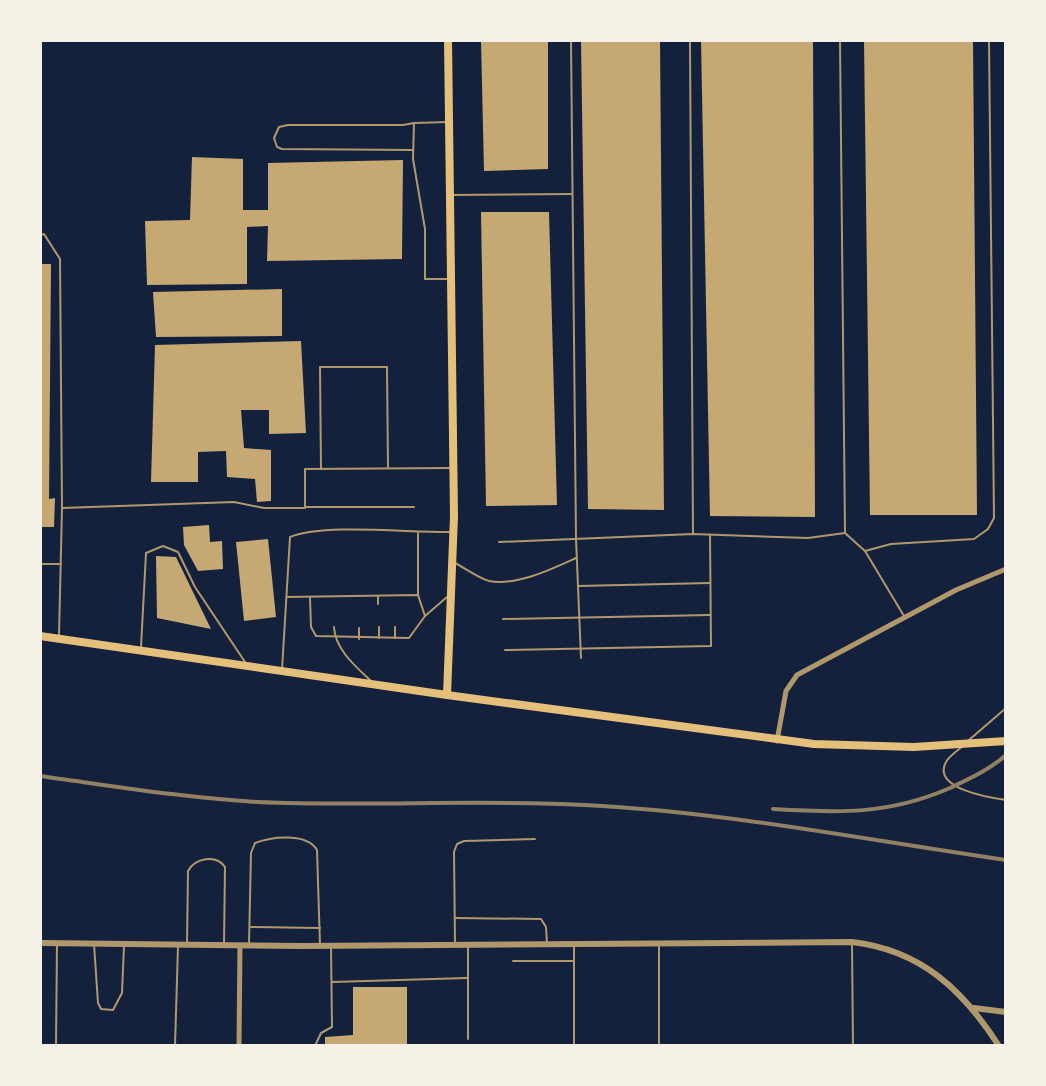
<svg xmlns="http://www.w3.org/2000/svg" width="1046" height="1086" font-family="Rubik,sans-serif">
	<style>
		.building { fill: #c6a872 }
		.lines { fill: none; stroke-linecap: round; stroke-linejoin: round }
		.service { stroke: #b1986c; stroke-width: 2 }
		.minor { stroke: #b1986c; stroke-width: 5 }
		.tertiary { stroke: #b1986c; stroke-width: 6 }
		.secondary { stroke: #e5c07b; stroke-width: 8 }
		.primary { stroke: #e5c07b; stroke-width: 8 }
		.rail { stroke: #918062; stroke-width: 4 }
	</style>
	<rect width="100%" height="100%" fill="#14213d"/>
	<!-- building -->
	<g class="building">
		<path d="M481,40H548V169L484,171Z"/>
		<path d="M581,40H660L664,510L588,509Z"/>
		<path d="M701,40H813L815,517L710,516Z"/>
		<path d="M864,40H973L977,515H870Z"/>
		<path d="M192,157L243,159V210H268V163L403,160L402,259L267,261L268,226L247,227V284L147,285L145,221L190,220Z"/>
		<path d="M481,212H549L557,505L486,506Z"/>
		<path d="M40,264H51L49,499L55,498L54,527H40Z"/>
		<path d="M282,289V336L156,337L153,292Z"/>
		<path d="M301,341L306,433L269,434V410H241L244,448L271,450V501L257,502L255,479L227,477L226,451L198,452V482H151L155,345Z"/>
		<path d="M209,525L210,542L222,541L223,569L198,571L184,545L183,527Z"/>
		<path d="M268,539L276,617L244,621L236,542Z"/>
		<path d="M156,556L176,557L211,629L157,618Z"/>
		<path d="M353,987H407V1046H325V1037L353,1035Z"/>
	</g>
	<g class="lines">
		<!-- service -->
		<g class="service">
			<path d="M571,40L576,539L581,658"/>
			<path d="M690,40L693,534"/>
			<path d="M840,40L845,533L865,551L904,616"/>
			<path d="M448,122L414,123L413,159L425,229V279H450"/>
			<path d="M413,150L282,149L277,147L274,138L279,127L288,125H403L414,123"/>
			<path d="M451,195L571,194"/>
			<path d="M40,235L44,234L60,259L62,508"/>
			<path d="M321,469L320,367H387L388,468"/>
			<path d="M305,507H414"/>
			<path d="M418,533V595"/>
			<path d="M499,542L693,534L808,538L845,533"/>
			<path d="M865,551L891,544L974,539L988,529L994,518L989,40"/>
			<path d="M455,563C465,568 478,578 489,581C517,586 552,569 576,558"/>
			<path d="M40,564H61"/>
			<path d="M578,586L710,583"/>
			<path d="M378,596V604"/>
			<path d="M287,597L418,595L425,616"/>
			<path d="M310,598L311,627L316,636L409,638L425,616L447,597"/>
			<path d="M503,619L710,615"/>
			<path d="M334,627C335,649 355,666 371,681"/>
			<path d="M379,627V638"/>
			<path d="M395,627V638"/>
			<path d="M59,635L62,508L234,502L264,508H305V469L451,468"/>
			<path d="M359,639V628"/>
			<path d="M141,647L146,553L163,546L178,552L195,587L245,662"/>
			<path d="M505,650L711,646L710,535"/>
			<path d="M282,670L290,537C326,523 410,533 452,532"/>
			<path d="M969,740L1006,708"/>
			<path d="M963,746C958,750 949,756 946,762C931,789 992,798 1006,800"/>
			<path d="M455,918L541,919L546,927L547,943"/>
			<path d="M251,927L320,928"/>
			<path d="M249,943L251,853L255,843C273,836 307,833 317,850L320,945"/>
			<path d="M455,943L454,852L457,844L464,841L535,839"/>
			<path d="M659,943V1046"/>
			<path d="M852,943L853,1046"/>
			<path d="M94,944L98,1003L101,1009L113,1010L122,993L124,946"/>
			<path d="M187,944L188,871C195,858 216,854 225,867L224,944"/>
			<path d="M574,946V1046"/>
			<path d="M513,961H573"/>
			<path d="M332,982L467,978"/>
			<path d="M468,1039V946"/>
			<path d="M56,1046L57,943"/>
			<path d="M175,1046L178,946"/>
			<path d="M315,1046L321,1033L332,1027L331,946"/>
		</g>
		<!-- minor -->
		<g class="minor">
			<path d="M777,741L786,691L797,675L956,590L1006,569"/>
			<path d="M239,1046L240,945"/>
		</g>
		<!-- tertiary -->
		<g class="tertiary">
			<path d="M40,943L302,946L852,942C921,950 963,990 999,1046"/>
			<path d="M974,1008L1006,1012"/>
		</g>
		<!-- secondary -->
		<path class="secondary" d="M447,695L814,744L914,747L1006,741"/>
		<!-- primary -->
		<path class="primary" d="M40,636L447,695L454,516L448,40"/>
		<!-- rail -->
		<g class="rail">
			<path d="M40,776C113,786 185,798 258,802C367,807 476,799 585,805C726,812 866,840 1006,860"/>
			<path d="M773,809C839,813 888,815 950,788C969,779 989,770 1006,755"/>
		</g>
	</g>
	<!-- border -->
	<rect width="1046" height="1086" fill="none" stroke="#f6f1e7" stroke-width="84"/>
</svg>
